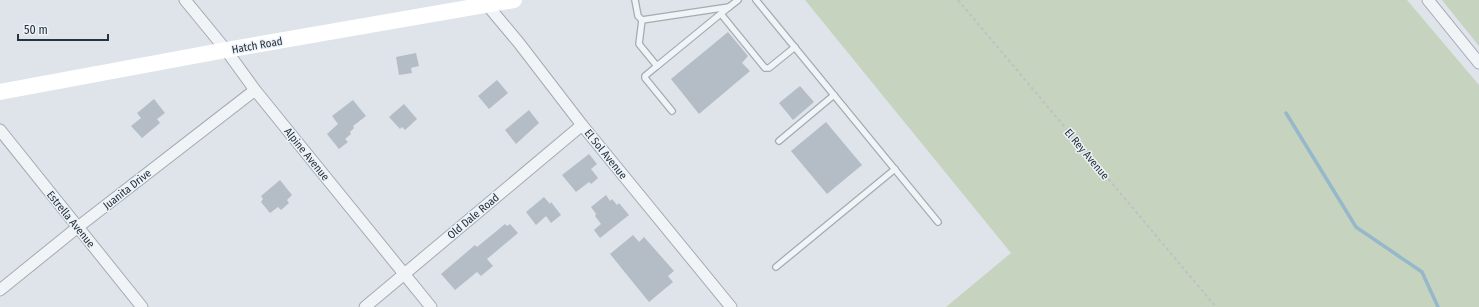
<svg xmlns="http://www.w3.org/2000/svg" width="1479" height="307" font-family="'Fira Sans Condensed',sans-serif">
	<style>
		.green { fill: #c6d3be }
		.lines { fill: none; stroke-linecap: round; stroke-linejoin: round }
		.stream { stroke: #96b8cb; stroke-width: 3.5 }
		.building { fill: #b4bdc6 }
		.lane-casing { stroke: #a3abb3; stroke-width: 8 }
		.street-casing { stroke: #a3abb3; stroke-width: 13 }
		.path { stroke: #bcc2c7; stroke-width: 2; stroke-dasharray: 3 3; stroke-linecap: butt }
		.lane { stroke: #f1f4f7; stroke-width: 5.5 }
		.street { stroke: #f1f4f7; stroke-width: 11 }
		.secondary { stroke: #fff; stroke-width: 16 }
		.labels { text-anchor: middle; stroke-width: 3; stroke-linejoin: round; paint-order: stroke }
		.street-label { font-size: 11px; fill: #263340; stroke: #edf2f6 }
	</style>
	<rect width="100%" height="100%" fill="#dee4e9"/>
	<!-- green -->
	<g class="green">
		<path d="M805,0H1407L1479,85V307H946L1011,253Z"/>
		<path d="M1442,0H1479V46Z"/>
	</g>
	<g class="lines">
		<!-- stream -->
		<path class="stream" d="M1286,113L1356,227L1422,272L1438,307"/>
	</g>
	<!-- building -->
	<g class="building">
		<path d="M728,32L748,56L742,63L750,71L699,114L671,79Z"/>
		<path d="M416,53L419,66L411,68L412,73L399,75L396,57Z"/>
		<path d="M497,80L508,93L489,109L478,96Z"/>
		<path d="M800,86L814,102L793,120L779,103Z"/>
		<path d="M154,99L165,113L157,119L160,123L142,138L131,126L141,118L137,113Z"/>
		<path d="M353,100L366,116L353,126L354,128L350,132L351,134L345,139L348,142L339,149L327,134L338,124L332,116Z"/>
		<path d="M404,104L417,119L405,130L402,127L400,129L389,117Z"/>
		<path d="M529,110L539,123L516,144L505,130Z"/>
		<path d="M826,122L862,165L827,194L791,151Z"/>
		<path d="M589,154L597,164L591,169L598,178L591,184L589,182L576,192L562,175Z"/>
		<path d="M280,180L292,195L287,200L289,203L281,210L278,207L270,213L261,202L263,199L261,196Z"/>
		<path d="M606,195L610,201L612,199L617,205L619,203L629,215L600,238L594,230L601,224L595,216L596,214L591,207Z"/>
		<path d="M544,197L550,204L551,202L561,215L551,223L546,216L536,225L526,212Z"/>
		<path d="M505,224L507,226L510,224L518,233L487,259L493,266L481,276L477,272L455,290L441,274L475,245L477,247Z"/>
		<path d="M633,235L639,242L644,237L674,271L668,276L673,282L649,302L610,254Z"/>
	</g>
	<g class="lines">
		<!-- lane casing -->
		<g class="lane-casing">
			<g id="lane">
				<path d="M635,0L638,16L642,20L729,7L738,0"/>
				<path d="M756,0L938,222"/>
				<path d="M721,14L765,68H769L795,47"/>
				<path d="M642,20L639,44L657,66L729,7"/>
				<path d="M657,66L645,76V78L672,111"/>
				<path d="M779,141L834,95"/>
				<path d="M776,267L895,169"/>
			</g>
		</g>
		<!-- street casing -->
		<g class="street-casing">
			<g id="street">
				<path d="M185,0L226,50L255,90L431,307"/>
				<path d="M483,0L519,43L582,125L731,307"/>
				<path d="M1428,0L1479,63"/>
				<path d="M0,130L142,307"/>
				<path d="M0,290L78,227L255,90"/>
				<path d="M365,307L582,125"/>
			</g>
		</g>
		<!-- path -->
		<path class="path" d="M958,0L1216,307"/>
		<!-- lane -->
		<use href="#lane" class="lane"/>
		<!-- street -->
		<use href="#street" class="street"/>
		<!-- secondary -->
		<path class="secondary" d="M0,92L226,50L514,0"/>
	</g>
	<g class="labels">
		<!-- street labels -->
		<g class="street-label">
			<text transform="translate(257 45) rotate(-10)" y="4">Hatch Road</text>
			<text transform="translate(307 154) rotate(51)" y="4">Alpine Avenue</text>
			<text transform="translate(606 154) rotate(51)" y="4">El Sol Avenue</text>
			<text transform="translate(1087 154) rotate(50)" y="4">El Rey Avenue</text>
			<text transform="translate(127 189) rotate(-38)" y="4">Juanita Drive</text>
			<text transform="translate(473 216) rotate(-40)" y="4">Old Dale Road</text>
			<text transform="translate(71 219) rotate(51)" y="4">Estrella Avenue</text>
		</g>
	</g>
	<!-- scale -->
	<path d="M18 34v6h90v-6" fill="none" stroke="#263340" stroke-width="2"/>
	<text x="24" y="34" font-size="12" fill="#263340" stroke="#edf2f6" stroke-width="3" paint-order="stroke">50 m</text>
</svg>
